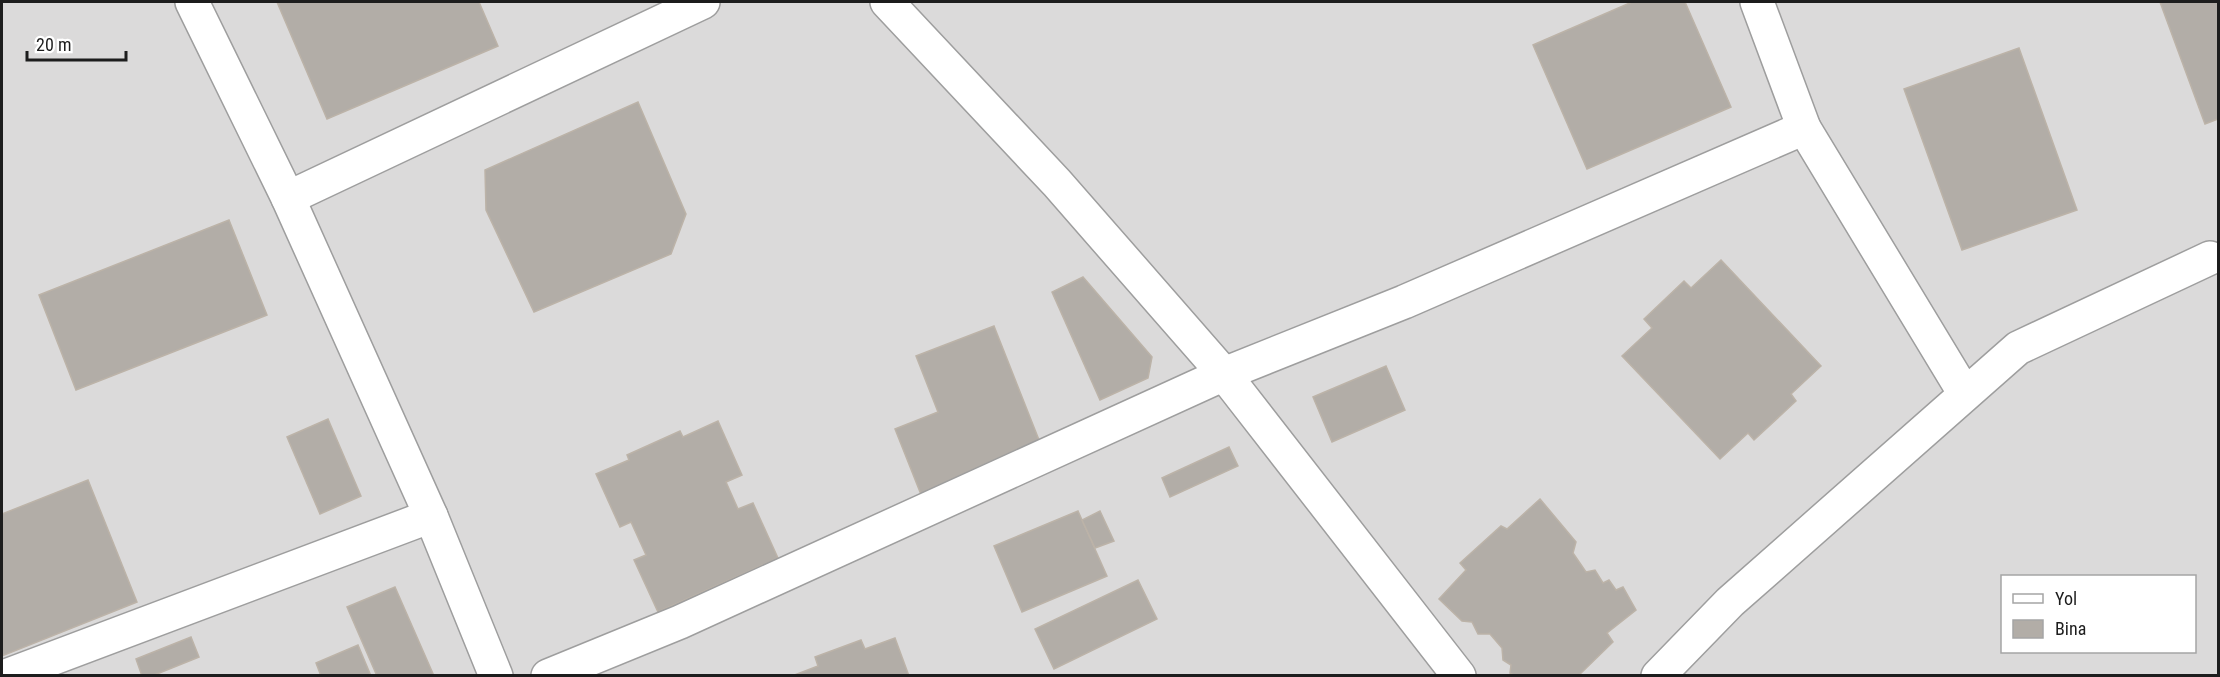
<svg xmlns="http://www.w3.org/2000/svg" width="2220" height="677" font-family="'Roboto Condensed',sans-serif">
	<style>
		.residential { fill: #dbdada; fill-rule: evenodd }
		.building { fill: #b2ada7; stroke: #bcb3a8; stroke-width: 1.5 }
		.lines { fill: none; stroke-linecap: round; stroke-linejoin: round }
		.minor-casing { stroke: #9e9e9e; stroke-width: 36 }
		.minor { stroke: #fff; stroke-width: 33 }
	</style>
	<rect width="100%" height="100%" fill="#edebe4"/>
	<!-- residential -->
	<path class="residential" d="M2,2H2218V675H2ZM2002,576H2194V652H2002Z"/>
	<!-- building -->
	<g class="building">
		<path d="M277,2H479L498,46L327,119Z"/>
		<path d="M1632,2H1685L1731,107L1587,169L1533,45Z"/>
		<path d="M2160,2H2218V119L2205,124Z"/>
		<path d="M2019,48L2077,210L1962,250L1904,89Z"/>
		<path d="M638,102L686,214L671,254L534,312L486,210L485,170Z"/>
		<path d="M229,220L267,315L76,390L39,295Z"/>
		<path d="M1721,260L1821,366L1791,394L1796,401L1754,440L1748,433L1720,459L1622,356L1652,328L1644,319L1684,281L1691,288Z"/>
		<path d="M1083,277L1152,357L1148,378L1100,400L1052,292Z"/>
		<path d="M994,326L1043,450L922,497L895,429L938,412L916,356Z"/>
		<path d="M1386,366L1405,410L1332,442L1313,397Z"/>
		<path d="M328,419L361,496L320,514L287,437Z"/>
		<path d="M718,421L742,475L726,482L738,509L753,503L778,558L658,612L634,560L646,555L631,522L620,527L596,474L629,460L627,455L680,431L683,437Z"/>
		<path d="M1229,447L1238,466L1170,497L1162,478Z"/>
		<path d="M88,480L137,602L2,656V514Z"/>
		<path d="M1540,499L1576,542L1573,553L1586,572L1595,570L1603,583L1609,580L1616,590L1623,587L1636,610L1607,633L1613,642L1578,676H1515L1510,673L1511,665L1503,660L1502,648L1490,634H1478L1472,622L1462,621L1439,599L1466,570L1460,563L1501,526L1507,529Z"/>
		<path d="M1078,511L1107,576L1022,612L994,546Z"/>
		<path d="M1100,511L1114,541L1095,548L1082,520Z"/>
		<path d="M1138,580L1157,619L1054,669L1035,629Z"/>
		<path d="M395,587L434,676H377L347,607Z"/>
		<path d="M191,637L199,657L152,676H142L136,659Z"/>
		<path d="M895,638L909,676H792L818,666L815,657L861,640L865,649Z"/>
		<path d="M358,645L371,676H321L316,663Z"/>
	</g>
	<g class="lines">
		<!-- minor casing -->
		<g class="minor-casing">
			<g id="minor">
				<path d="M192,2L288,198L431,516L496,676"/>
				<path d="M887,2L1057,183L1224,374L1459,676"/>
				<path d="M1757,2L1804,128L1965,394"/>
				<path d="M288,198L703,2"/>
				<path d="M6,676L431,516"/>
				<path d="M548,676L680,622L1224,374L1404,302L1804,128"/>
				<path d="M1658,676L1730,602L2018,348L2210,258"/>
			</g>
		</g>
		<!-- minor -->
		<use href="#minor" class="minor"/>
	</g>
	<!-- border -->
	<rect width="2220" height="677" fill="none" stroke="#1d1d1d" stroke-width="6"/>
	<!-- legend -->
	<rect x="2001" y="575" width="195" height="78" fill="#ffffff" stroke="#a5a5a5" stroke-width="1.5"/>
	<rect x="2013" y="594" width="30" height="9" fill="#ffffff" stroke="#a5a5a5" stroke-width="1.5"/>
	<text x="2055" y="605" font-size="18" fill="#1d1d1d">Yol</text>
	<rect x="2013" y="620" width="30" height="18" fill="#b2ada7" stroke="#a5a5a5" stroke-width="1.5"/>
	<text x="2055" y="635" font-size="18" fill="#1d1d1d">Bina</text>
	<!-- scale -->
	<path d="M27 51v9h99v-9" fill="none" stroke="#1d1d1d" stroke-width="3"/>
	<text x="36" y="51" font-size="18" fill="#1d1d1d" stroke="#ffffff" stroke-width="4.5" paint-order="stroke">20 m</text>
</svg>
